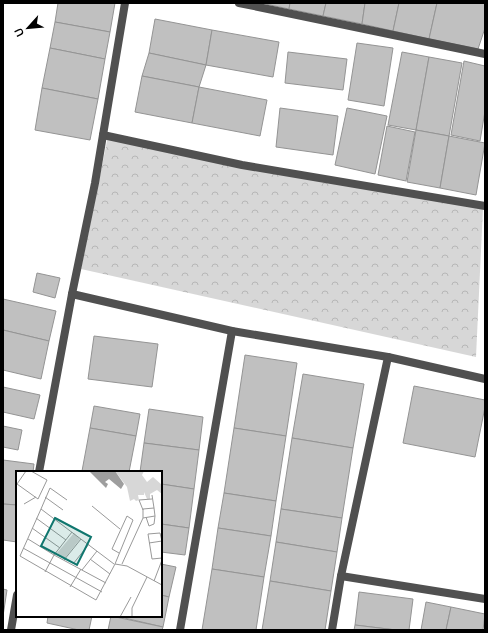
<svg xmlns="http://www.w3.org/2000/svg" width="488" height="633" font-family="Mulish,sans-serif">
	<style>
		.park { fill: url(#park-crowns) }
		.building { fill: #c0c0c0; stroke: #949494 }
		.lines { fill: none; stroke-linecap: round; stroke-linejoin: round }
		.minor { stroke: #505050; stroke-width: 8 }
		.inset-road { fill: none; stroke: #999; stroke-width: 1 }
		.view { fill: #0f766e; fill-opacity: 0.15; stroke: #0f766e; stroke-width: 2 }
		.inset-edge { fill: none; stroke: #000; stroke-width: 2 }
	</style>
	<defs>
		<pattern id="park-crowns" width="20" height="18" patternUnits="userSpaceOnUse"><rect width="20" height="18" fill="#d7d7d7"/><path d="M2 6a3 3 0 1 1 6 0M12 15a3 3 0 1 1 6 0" fill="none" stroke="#b7b7b7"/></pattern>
	</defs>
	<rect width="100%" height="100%" fill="#fff"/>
	<!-- park -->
	<path class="park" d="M108,136L483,208L476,357L81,269Z"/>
	<!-- building -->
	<g class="building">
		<path d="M58,3H115L110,32L55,22Z"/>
		<path d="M261,3H290L289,9Z"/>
		<path d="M290,3H326L323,16L289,9Z"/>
		<path d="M326,3H365L362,24L323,16Z"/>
		<path d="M365,3H399L393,31L362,24Z"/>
		<path d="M399,3H437L429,39L393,31Z"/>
		<path d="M437,3H485V28L478,49L429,39Z"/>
		<path d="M155,19L212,30L206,65L149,53Z"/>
		<path d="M55,22L110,32L105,59L50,48Z"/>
		<path d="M212,30L279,42L273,77L206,65Z"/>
		<path d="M357,43L393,48L384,106L348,100Z"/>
		<path d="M50,48L105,59L98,99L42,88Z"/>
		<path d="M288,52L347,59L343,90L285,83Z"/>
		<path d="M402,52L429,57L416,130L388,125Z"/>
		<path d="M149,53L206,65L199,87L142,76Z"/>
		<path d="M429,57L462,63L449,136L416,130Z"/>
		<path d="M464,61L485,66V111L480,141L451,135Z"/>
		<path d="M142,76L199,87L192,123L135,112Z"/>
		<path d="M199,87L267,100L260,136L192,123Z"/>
		<path d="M42,88L98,99L90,140L35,130Z"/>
		<path d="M280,108L338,116L333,155L276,147Z"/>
		<path d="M347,108L387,116L375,174L335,165Z"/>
		<path d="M387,126L415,132L406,181L378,175Z"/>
		<path d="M416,130L449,136L440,188L407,182Z"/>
		<path d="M449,136L485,143L476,195L440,188Z"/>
		<path d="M37,273L60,278L55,298L33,292Z"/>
		<path d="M3,299L56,311L49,341L3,330Z"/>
		<path d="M3,330L49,341L41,379L3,370Z"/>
		<path d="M94,336L158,344L152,387L88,379Z"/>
		<path d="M245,355L297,363L286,436L234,428Z"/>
		<path d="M303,374L364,384L353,448L292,438Z"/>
		<path d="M414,386L485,400V407L475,457L403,443Z"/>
		<path d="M3,387L40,395L34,419L3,412Z"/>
		<path d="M94,406L140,414L136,436L90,428Z"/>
		<path d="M149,409L203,417L199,450L144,443Z"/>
		<path d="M3,426L22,430L18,450L3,447Z"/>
		<path d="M90,428L136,436L129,472H91L82,471Z"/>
		<path d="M234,428L286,436L276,501L224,493Z"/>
		<path d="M292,438L353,448L342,518L281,509Z"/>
		<path d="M144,443L199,450L194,489L161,484V472H140Z"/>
		<path d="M3,460L34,464L33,472H17V505L3,504Z"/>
		<path d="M161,484L194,489L189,528L161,524Z"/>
		<path d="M224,493L276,501L271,536L218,528Z"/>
		<path d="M3,504L17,505V542L3,540Z"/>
		<path d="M281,509L342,518L337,552L276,542Z"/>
		<path d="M161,524L189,528L185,555L161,552Z"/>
		<path d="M218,528L271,536L264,577L212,569Z"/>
		<path d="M276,542L337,552L331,591L270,581Z"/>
		<path d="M161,564L176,567L169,597L161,595Z"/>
		<path d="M212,569L264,577L256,630H202Z"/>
		<path d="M270,581L331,591L325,630H262Z"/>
		<path d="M3,589L7,590L3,616Z"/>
		<path d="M359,592L413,599L409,630H396L355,625Z"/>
		<path d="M161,595L169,597L163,627L116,616H161Z"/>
		<path d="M426,602L451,607L446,630H421Z"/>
		<path d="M451,607L485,614L483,630H446Z"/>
		<path d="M48,616H92L89,630H79L47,623Z"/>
		<path d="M111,616L163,627L162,630H108Z"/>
		<path d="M355,625L396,630H354Z"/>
	</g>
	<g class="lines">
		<!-- minor -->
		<g class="minor">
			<path d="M239,3L485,54"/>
			<path d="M103,135L242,165L485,206"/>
			<path d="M72,294L232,331L388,357L485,379"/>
			<path d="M39,472L72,294L95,183L125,3"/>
			<path d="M341,576L485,599"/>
			<path d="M11,630L17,595"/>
			<path d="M180,630L232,331"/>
			<path d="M332,630L341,576L388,357"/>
		</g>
	</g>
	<!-- overview -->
	<g transform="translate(16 471)">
		<rect width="146" height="146" fill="#fff"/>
		<path d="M99,0H128L126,4L131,11L137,6L146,14V23L141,19L134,23V28H131L128,21V24H122L123,29L120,30L118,28L114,30L111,16Z" fill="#d7d7d7"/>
		<path d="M58,62L64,68L49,87L41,82Z" fill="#d7d7d7"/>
		<path d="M73,0H99L108,13L105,18L93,8L89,11L92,13L90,17Z" fill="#9e9e9e"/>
		<path class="inset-road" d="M1,13L22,28L31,9L15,0M1,13L10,0M29,26L47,39M8,33L20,26M76,35L104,58M25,38L34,17L51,29M127,39L123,29L136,28M130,46L133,55L138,53L139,45M20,47L50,69M127,47L139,45L138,37M16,57L44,77M56,61L38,84L90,112M12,68L38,84L29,101M146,70L144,62L132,63L136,88L146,87M133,72L146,70M7,77L86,121M74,88L94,103M48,89L65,68M57,93L73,73M98,93L25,38L4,85L80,129L99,93L111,95L146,114M99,93L117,49L111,45L96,78L103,82M106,93L127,47V38L138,37L136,24M66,99L81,80M138,110L146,89M54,116L65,98M104,146L115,126M116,146V137L131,106"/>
		<path class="view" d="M39,47L75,66L61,94L25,75Z"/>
		<rect width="146" height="146" class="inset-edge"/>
	</g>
	<!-- border -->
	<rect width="488" height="633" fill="none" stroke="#000000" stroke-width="8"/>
	<!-- north arrow -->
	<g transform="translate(28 28) rotate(243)" stroke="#ffffff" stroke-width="3" paint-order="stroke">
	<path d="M0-3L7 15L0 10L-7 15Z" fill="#000000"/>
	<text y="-6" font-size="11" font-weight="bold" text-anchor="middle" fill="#000000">U</text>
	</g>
</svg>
